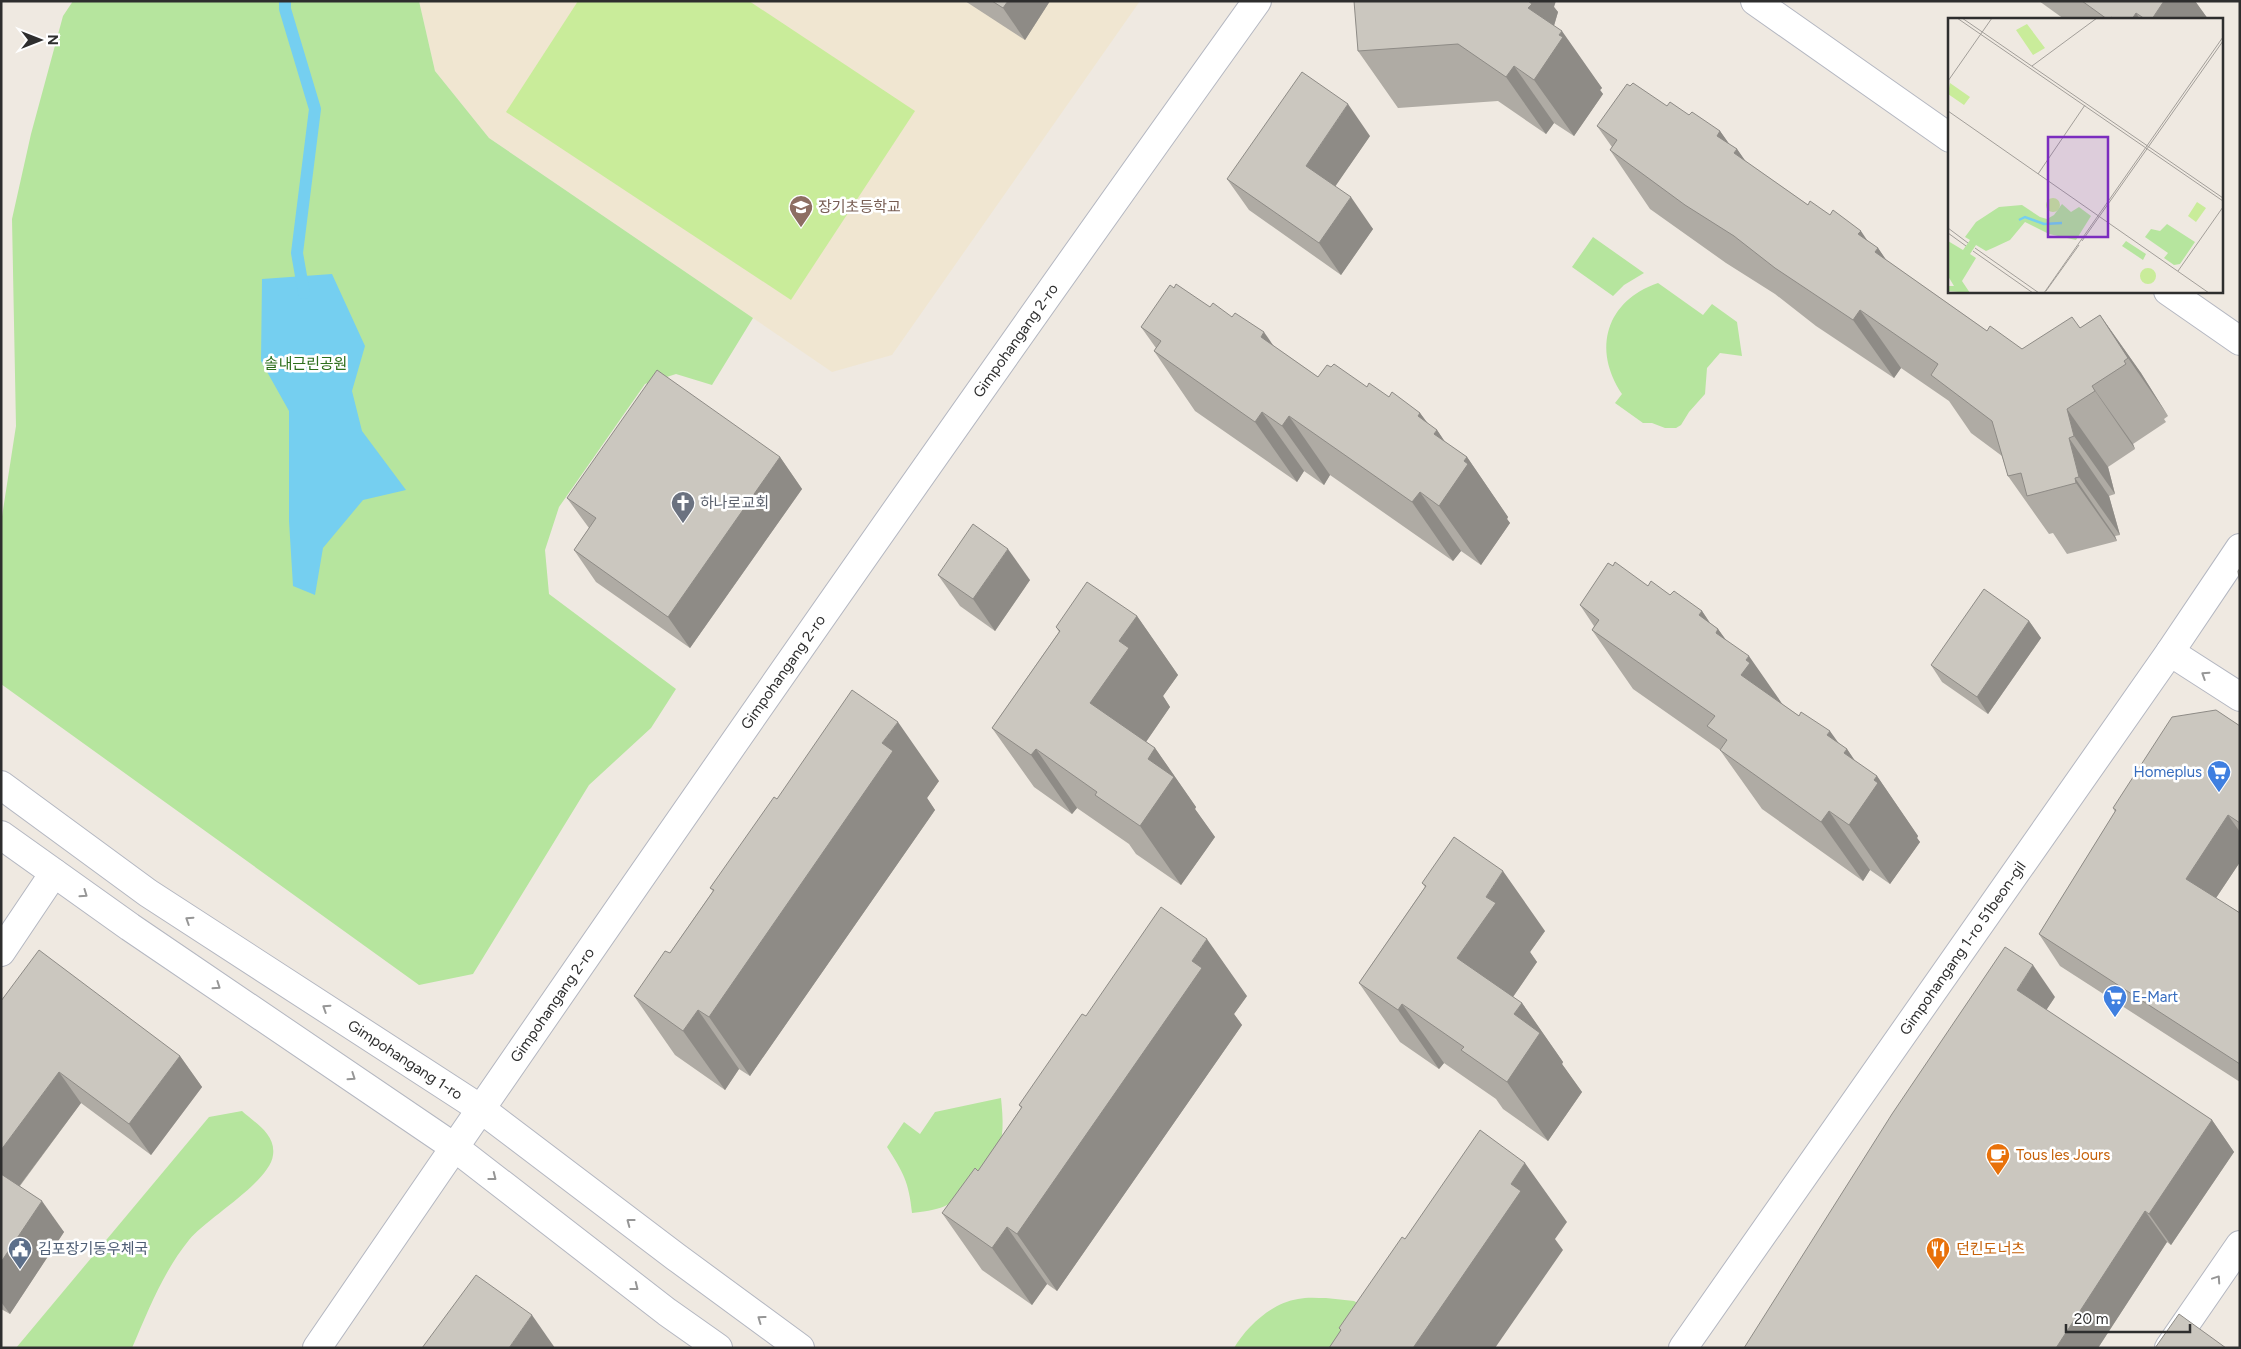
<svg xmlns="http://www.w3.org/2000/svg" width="2241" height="1349" font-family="Figtree,'Noto Sans KR',sans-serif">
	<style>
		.education { fill: #f0e6d1 }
		.green { fill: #b6e59e }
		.pitch { fill: #c9ec9a }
		.water { fill: #75cff0 }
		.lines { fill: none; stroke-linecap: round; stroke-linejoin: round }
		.stream { stroke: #75cff0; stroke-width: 12 }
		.minor-casing { stroke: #b4b7c1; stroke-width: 30 }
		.tertiary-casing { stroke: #b4b7c1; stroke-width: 30 }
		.minor { stroke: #fff; stroke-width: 28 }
		.tertiary { stroke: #fff; stroke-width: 28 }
		.wall { fill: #afaba4 }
		.shaded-wall { fill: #8e8b86 }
		.building { fill: #cbc7bf; stroke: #8e8b86 }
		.oneway { stroke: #969696 }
		.labels { text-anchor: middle; stroke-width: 5; stroke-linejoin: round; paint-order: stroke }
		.education-label { font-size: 15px; fill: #785e54; stroke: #fff; text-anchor: start }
		.street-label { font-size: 15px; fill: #2e2e2e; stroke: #fff }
		.park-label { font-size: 15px; fill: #2c6e1b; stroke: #fff }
		.worship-label { font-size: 15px; fill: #5b616d; stroke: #fff; text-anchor: start }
		.shop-label { font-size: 15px; fill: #366cbe; stroke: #fff; text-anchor: end }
		.food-label { font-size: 15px; fill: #c56008; stroke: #fff; text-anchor: start }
		.service-label { font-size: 15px; fill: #4e5e75; stroke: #fff; text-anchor: start }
		.inset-river { fill: none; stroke: #75cff0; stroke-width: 2.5 }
		.inset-road { fill: none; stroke: #a29e99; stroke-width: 1 }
		.view { fill: #7b2cbf; fill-opacity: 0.15; stroke: #7b2cbf; stroke-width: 2.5 }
		.inset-edge { fill: none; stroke: #2e2e2e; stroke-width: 2.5 }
	</style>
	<rect width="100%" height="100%" fill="#efe9e1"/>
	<!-- education -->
	<path class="education" d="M419,1H1140L892,355L832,372L489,138L435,71Z"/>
	<!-- green -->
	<g class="green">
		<path d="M73,1H419L435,71L489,138L753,318L712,385L676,374L645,384L559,507L545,550L549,594L676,689L651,728L589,785L473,974L419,985L1,684V523L16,426L12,219L31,134L63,16Z"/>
		<path d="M1593,237L1644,273L1624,285L1613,296L1572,267Z"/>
		<path d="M1658,283L1703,315L1712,304L1737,322L1742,356L1720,353L1707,368L1705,394L1689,412L1681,425L1676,428H1665L1652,423H1643L1615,403L1622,394C1592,349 1606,301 1658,283Z"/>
		<path d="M1001,1098C1003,1119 1005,1139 995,1158C991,1167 981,1174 974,1181C950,1206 947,1209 912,1213C909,1182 903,1172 887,1147L904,1122L920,1134L935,1112Z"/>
		<path d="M242,1111C255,1123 276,1134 273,1155C270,1182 207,1218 189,1240C163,1272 148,1311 132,1348H16L209,1117Z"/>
		<path d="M1326,1298L1354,1301L1387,1321L1367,1348H1234C1247,1326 1272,1303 1298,1299C1307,1297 1317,1298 1326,1298Z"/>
	</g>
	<!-- pitch -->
	<path class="pitch" d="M578,1H749L915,111L791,300L506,112Z"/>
	<!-- water -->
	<path class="water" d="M332,274L365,346L352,391L362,431L406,490L363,500L323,548L315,595L293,586L289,521V411L261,361L262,279Z"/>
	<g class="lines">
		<!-- stream -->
		<path class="stream" d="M285,1V9L315,109L297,253L304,293"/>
		<!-- minor casing -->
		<g class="minor-casing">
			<g id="minor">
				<path d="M2170,652L2240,697"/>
				<path d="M1,952L54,873"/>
				<path id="s1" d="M1683,1348L2170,652L2240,548"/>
				<path d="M2169,1348L2240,1245"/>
			</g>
		</g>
		<!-- tertiary casing -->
		<g class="tertiary-casing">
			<g id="tertiary">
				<path d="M1755,1L1950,138"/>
				<path d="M2168,291L2240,341"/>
				<path id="s2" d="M1,785L148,893L481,1109L676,1257L800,1348"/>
				<path d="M1,835L130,927L454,1147L667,1312L718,1348"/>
				<path id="s3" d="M317,1348C626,896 938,446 1257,1"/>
			</g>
		</g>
		<!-- minor -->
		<use href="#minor" class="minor"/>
		<!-- tertiary -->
		<use href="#tertiary" class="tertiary"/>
	</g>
	<!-- wall -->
	<g class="wall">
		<path d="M965,1H1050L1025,40Z"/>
		<path d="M2039,1H2195L2208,19H2064Z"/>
		<path d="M1554,7L1558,12L1554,26L1602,88L1600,90L1603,94L1574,136L1554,123L1546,134L1498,101L1398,108L1358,51Z"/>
		<path d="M1667,106L1689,115L1720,131L1729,144L1737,149L1745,161L1808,205L1867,241L1878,248L1886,260L1987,331L2022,349L2080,328L2100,315L2141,373L2168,416L2164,419L2166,422L2133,444L2135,449L2108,467L2115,494L2109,496L2120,535L2115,536L2117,541L2067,554L2053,533L2049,534L2008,476L2002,456L1971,433L1949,401L1901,368L1894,378L1816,326L1775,294L1726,263L1650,209L1610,150L1612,147L1597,126Z"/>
		<path d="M1370,136L1335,186L1373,229L1341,275L1249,210L1227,179Z"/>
		<path d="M1210,307L1272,345L1318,377L1367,387L1389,397L1420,413L1428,424L1437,430L1445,442L1467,457L1508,517L1507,519L1510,523L1481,565L1461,551L1453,561L1330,475L1324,485L1304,471L1297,482L1195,411L1154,351L1156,348L1141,327Z"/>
		<path d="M780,457L802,489L690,648L596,582L574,550L589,528L567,498Z"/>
		<path d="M938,575L1030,580L995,631L960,606Z"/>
		<path d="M1648,586L1670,595L1702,611L1710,623L1718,629L1726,640L1782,704L1847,749L1855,761L1877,776L1918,836L1917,838L1920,842L1890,884L1870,870L1863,881L1762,809L1720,750L1633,689L1592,630L1594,626L1580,605Z"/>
		<path d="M1137,616L1178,675L1163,696L1170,707L1146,742L1155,748L1196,807L1195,809L1215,837L1181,885L1136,854L1129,844L1077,808L1072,814L1034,787L992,728L1059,632L1056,627Z"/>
		<path d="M2029,621L2041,638L1988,714L1942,682L1931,665Z"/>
		<path d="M2240,726V862L2216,898L2240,913V1082L2060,966L2039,934L2115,812L2113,808Z"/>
		<path d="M939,781L927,798L935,810L750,1076L739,1069L725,1090L675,1055L634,996L670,953L713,891L710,888L777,799Z"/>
		<path d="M1422,883L1545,931L1530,952L1537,962L1513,997L1522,1003L1563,1062L1562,1064L1582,1092L1548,1141L1503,1109L1496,1099L1444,1063L1439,1069L1400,1042L1359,983L1425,887Z"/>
		<path d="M1247,996L1234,1014L1242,1025L1057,1291L1047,1284L1032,1305L982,1270L942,1213L978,1171L1021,1108L1019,1105L1086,1016Z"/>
		<path d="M2055,997L2046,1010L2212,1120L2234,1152L2171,1245L2167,1242L2098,1348H1744Z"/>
		<path d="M1,1001L180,1056L202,1087L151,1155L81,1103L20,1186L64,1232L10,1314L1,1309Z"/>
	</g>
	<!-- shaded-wall -->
	<g class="shaded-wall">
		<path d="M1008,1H1050L1025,40L1003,8Z"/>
		<path d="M1518,1H1556L1554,7L1558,12L1552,32L1559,35L1562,31L1602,88L1600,90L1603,94L1574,136L1534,80Z"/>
		<path d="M2164,1H2195L2208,19H2152Z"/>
		<path d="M2136,13L2140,19H2132Z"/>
		<path d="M1514,66L1554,123L1546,134L1506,77Z"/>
		<path d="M1348,104L1370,136L1328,197L1306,166Z"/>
		<path d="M1720,131L1735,152L1737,149L1778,207L1717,136Z"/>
		<path d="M1351,197L1373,229L1341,275L1319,243Z"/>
		<path d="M1861,231L1875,252L1878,248L1918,306L1858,234Z"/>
		<path d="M1860,310L1901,368L1894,378L1853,320Z"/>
		<path d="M2100,315L2141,373L2168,416L2128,358Z"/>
		<path d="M1264,332L1305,391L1261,337Z"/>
		<path d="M2092,386L2133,444L2135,449L2095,391Z"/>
		<path d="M2067,409L2108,467L2115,494L2074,436Z"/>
		<path d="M1262,412L1304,471L1297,482L1255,422Z"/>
		<path d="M1420,413L1435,433L1437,430L1464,470V461L1467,457L1508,517L1507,519L1510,523L1481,565L1439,506L1418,416Z"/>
		<path d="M1289,416L1330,475L1324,485L1282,426Z"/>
		<path d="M2069,438L2109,496L2120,535L2079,477Z"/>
		<path d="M780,457L802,489L690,648L668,617Z"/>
		<path d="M2075,478L2115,536L2117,541L2076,483Z"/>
		<path d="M1420,492L1461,551L1453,561L1412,502Z"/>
		<path d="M1008,549L1030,580L995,631L973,599Z"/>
		<path d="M1702,611L1716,632L1718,629L1746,668V660L1749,656L1790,715L1783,734L1699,615Z"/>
		<path d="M1137,616L1178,675L1163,696L1170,707L1132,762L1090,703L1119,641Z"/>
		<path d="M2029,621L2041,638L1988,714L1977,697Z"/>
		<path d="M898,722L939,781L927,798L935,810L750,1076L709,1017L882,743Z"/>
		<path d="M1830,731L1845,752L1847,749L1874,789V780L1877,776L1918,836L1917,838L1920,842L1890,884L1849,825L1827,735Z"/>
		<path d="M1155,748L1196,807L1195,809L1215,837L1181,885L1140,826L1148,759Z"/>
		<path d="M1036,749L1077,808L1072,814L1031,755Z"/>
		<path d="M1829,811L1870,870L1863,881L1821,822Z"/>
		<path d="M2228,815L2240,832V862L2208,910L2186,879Z"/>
		<path d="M1503,871L1545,931L1530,952L1537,962L1499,1017L1457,958L1486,897Z"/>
		<path d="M1207,939L1247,996L1234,1014L1242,1025L1057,1291L1017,1234L1192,961Z"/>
		<path d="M2033,965L2055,997L2039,1021L2017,990Z"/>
		<path d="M1522,1003L1563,1062L1562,1064L1582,1092L1548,1141L1507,1082L1514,1014Z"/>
		<path d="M1402,1004L1444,1063L1439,1069L1398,1010Z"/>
		<path d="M698,1010L739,1069L725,1090L683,1031Z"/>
		<path d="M180,1056L202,1087L151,1155L129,1124Z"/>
		<path d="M59,1072L81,1103L11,1197L1,1183V1150Z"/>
		<path d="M2212,1120L2234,1152L2171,1245L2149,1214Z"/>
		<path d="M1525,1163L1567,1222L1555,1239L1563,1250L1495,1348H1413L1511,1184Z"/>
		<path d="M42,1201L64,1232L10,1314L1,1302V1262Z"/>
		<path d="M2145,1211L2167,1242L2098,1348H2056Z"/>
		<path d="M1007,1227L1047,1284L1032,1305L992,1248Z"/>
		<path d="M532,1315L555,1348H509Z"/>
	</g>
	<!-- building -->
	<g class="building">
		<path d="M992,1H1008L1003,8Z"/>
		<path d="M1354,1H1528L1532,4L1528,8L1562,31L1559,35L1563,37L1534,80L1514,66L1506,77L1458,44L1358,51Z"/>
		<path d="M2082,1H2164L2152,19H2145L2136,13L2132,19H2114L2111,17L2109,19H2107Z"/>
		<path d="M1302,72L1348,104L1306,166L1351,197L1319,243L1227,179Z"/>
		<path d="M1633,83L1667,106L1670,102L1689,115L1692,112L1720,131L1717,136L1737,149L1734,153L1808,205L1810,201L1830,215L1833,210L1861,231L1858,234L1878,248L1875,252L1987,331L1990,326L2022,349L2072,317L2080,328L2100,315L2128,358L2124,361L2126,364L2092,386L2095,391L2067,409L2074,436L2069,438L2079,477L2075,478L2076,483L2027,496L2021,473L2008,476L1992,421L1931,375L1938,364L1860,310L1853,320L1775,268L1734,236L1685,205L1610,150L1617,140L1597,126L1627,84L1630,86Z"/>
		<path d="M1176,284L1210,307L1213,303L1232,317L1235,313L1264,332L1261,337L1318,377L1327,365L1331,367L1334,364L1367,387L1369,383L1389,397L1392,392L1420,413L1418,416L1437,430L1434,434L1467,457L1464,461L1468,464L1439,506L1420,492L1412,502L1289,416L1282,426L1262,412L1255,422L1154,351L1161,341L1141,327L1170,285L1174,288Z"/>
		<path d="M657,370L780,457L668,617L574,550L596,518L567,498Z"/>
		<path d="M973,524L1008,549L973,599L938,575Z"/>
		<path d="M1615,562L1648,586L1651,581L1670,595L1674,591L1702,611L1699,615L1718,629L1716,633L1749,656L1746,660L1750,663L1741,675L1799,716L1801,712L1830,731L1827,735L1847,749L1844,753L1877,776L1874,780L1878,783L1849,825L1829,811L1821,822L1720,750L1727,740L1707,726L1715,716L1592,630L1599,620L1580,605L1608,563L1613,566Z"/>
		<path d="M2240,568V586L2238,571Z"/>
		<path d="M1087,582L1137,616L1119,641L1129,648L1090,703L1155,748L1148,759L1174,777L1140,826L1095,795L1097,792L1036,749L1031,755L992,728L1060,631L1056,627Z"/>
		<path d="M1984,589L2029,621L1977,697L1931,665Z"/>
		<path d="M852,690L898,722L882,743L893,751L709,1017L698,1010L683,1031L634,996L665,951L670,953L714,890L710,888L774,797L777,799Z"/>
		<path d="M2216,710L2240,726V823L2228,815L2186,879L2240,913V1064L2039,934L2116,810L2113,808L2172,717Z"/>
		<path d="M1454,837L1503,871L1486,897L1496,903L1457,958L1522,1003L1514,1014L1540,1033L1507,1082L1461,1050L1464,1047L1402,1004L1398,1010L1359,983L1426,886L1422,883Z"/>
		<path d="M1161,907L1207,939L1192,961L1202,968L1017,1234L1007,1227L992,1248L942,1213L975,1168L978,1171L1022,1107L1019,1105L1082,1014L1086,1016Z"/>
		<path d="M2005,947L2033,965L2017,990L2212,1120L2149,1214L2145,1211L2056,1348H1744L1892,1114Z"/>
		<path d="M39,950L180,1056L129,1124L59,1072L1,1150V1001Z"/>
		<path d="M1480,1130L1525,1163L1511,1184L1521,1191L1413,1348H1329L1341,1330L1339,1328L1402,1237L1405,1239Z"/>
		<path d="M1,1174L42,1201L1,1262Z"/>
		<path d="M476,1275L532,1315L509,1348H422Z"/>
		<path d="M2179,1314L2226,1348H2155Z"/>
	</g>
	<!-- one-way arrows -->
	<defs><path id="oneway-chevron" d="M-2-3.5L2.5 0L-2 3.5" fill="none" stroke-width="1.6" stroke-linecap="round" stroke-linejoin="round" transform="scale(1.25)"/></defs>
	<g class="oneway">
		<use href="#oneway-chevron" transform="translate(2205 675) rotate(-147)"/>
		<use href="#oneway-chevron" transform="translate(84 894) rotate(35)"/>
		<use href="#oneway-chevron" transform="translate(189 920) rotate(-147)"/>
		<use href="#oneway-chevron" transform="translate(217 986) rotate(34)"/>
		<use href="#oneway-chevron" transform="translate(326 1008) rotate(-147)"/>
		<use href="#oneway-chevron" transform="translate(352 1077) rotate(34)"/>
		<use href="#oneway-chevron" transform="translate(493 1177) rotate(38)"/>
		<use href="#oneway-chevron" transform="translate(630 1222) rotate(-143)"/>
		<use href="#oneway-chevron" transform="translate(2217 1279) rotate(-56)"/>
		<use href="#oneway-chevron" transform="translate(635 1287) rotate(38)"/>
		<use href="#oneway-chevron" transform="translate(761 1319) rotate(-144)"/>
	</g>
	<!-- icons -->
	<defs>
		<g id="school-pin" transform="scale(1.25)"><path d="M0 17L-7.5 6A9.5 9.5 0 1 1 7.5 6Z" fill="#8d6e63" stroke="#fff"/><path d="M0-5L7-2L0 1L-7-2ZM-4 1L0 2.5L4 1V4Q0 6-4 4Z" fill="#fff"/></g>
		<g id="church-pin" transform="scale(1.25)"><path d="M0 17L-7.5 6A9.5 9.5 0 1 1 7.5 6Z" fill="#6b7280" stroke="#fff"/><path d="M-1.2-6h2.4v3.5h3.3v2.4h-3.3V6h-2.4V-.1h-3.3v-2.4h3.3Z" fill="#fff"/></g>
		<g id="supermarket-pin" transform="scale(1.25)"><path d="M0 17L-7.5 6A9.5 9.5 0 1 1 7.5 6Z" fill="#3f7fe0" stroke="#fff"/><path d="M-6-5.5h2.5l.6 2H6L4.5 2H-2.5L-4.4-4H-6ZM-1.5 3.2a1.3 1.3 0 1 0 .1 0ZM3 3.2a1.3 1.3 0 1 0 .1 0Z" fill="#fff"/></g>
		<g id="cafe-pin" transform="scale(1.25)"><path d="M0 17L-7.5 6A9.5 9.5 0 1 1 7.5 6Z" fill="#e8710a" stroke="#fff"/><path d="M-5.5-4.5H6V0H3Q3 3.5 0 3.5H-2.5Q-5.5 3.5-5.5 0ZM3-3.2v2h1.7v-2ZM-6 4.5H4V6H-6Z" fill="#fff"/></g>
		<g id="civic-pin" transform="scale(1.25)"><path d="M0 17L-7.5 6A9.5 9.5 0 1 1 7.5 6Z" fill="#5c6f8a" stroke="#fff"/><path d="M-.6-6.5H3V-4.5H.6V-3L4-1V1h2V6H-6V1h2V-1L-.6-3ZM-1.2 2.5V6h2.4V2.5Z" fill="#fff"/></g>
		<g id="restaurant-pin" transform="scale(1.25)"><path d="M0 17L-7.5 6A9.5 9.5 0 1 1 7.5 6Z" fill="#e8710a" stroke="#fff"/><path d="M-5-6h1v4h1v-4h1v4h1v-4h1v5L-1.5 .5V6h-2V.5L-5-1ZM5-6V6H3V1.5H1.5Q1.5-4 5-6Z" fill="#fff"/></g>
	</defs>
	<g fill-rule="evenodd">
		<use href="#school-pin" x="801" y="207"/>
		<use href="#church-pin" x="683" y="503"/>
		<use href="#supermarket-pin" x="2219" y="772"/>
		<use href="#supermarket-pin" x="2115" y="997"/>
		<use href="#cafe-pin" x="1998" y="1155"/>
		<use href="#civic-pin" x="20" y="1249"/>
		<use href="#restaurant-pin" x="1938" y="1249"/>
	</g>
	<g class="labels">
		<!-- education labels -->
		<g class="education-label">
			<text x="818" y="212">장기초등학교</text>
		</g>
		<!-- street labels -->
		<g class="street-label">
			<text dy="5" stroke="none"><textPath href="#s3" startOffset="1226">Gimpohangang 2-ro</textPath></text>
			<text dy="5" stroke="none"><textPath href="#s3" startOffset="821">Gimpohangang 2-ro</textPath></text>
			<text dy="5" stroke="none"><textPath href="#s1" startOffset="488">Gimpohangang 1-ro 51beon-gil</textPath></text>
			<text dy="5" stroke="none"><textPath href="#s3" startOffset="416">Gimpohangang 2-ro</textPath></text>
			<text dy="5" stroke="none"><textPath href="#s2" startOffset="489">Gimpohangang 1-ro</textPath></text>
		</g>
		<!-- park labels -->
		<g class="park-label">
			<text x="306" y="369">솔내근린공원</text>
		</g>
		<!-- worship labels -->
		<g class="worship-label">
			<text x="700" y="508">하나로교회</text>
		</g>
		<!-- shop labels -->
		<g class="shop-label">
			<text x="2202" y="777">Homeplus</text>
			<text x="2132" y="1002" text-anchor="start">E-Mart</text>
		</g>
		<!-- food labels -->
		<g class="food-label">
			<text x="2016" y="1160">Tous les Jours</text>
			<text x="1956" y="1254">던킨도너츠</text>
		</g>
		<!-- service labels -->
		<g class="service-label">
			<text x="38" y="1254">김포장기동우체국</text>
		</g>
	</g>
	<!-- overview -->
	<g transform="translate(1948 18)">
		<rect width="275" height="275" fill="#efe9e1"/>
		<path d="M114,186L123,194L131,189L143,198L128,222L101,216L77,204L62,222L47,229L38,233L28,227L22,236L28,240L14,263L22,275L0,273V268H6L0,258V223L15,232L22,222L17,219L28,204L51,189L74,187L92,199L99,201L106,197ZM219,206L247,224L232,246L226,247L216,240L220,235L197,219L203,211L212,213ZM178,223L198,236L195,242L174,228Z" fill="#b6e59e"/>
		<path d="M79,6L97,30L85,37L68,12ZM2,65L22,79L16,87L0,76ZM98 187a7 7 0 1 1 14 0a7 7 0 1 1-14 0ZM249,184L258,190L248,204L240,198ZM192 258a8 8 0 1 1 16 0a8 8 0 1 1-16 0Z" fill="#c9ec9a"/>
		<path class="inset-river" d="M71,202L77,199L96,206L114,205"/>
		<path class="inset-road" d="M9,0L275,183M14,0L275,180M84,48L149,0M0,63L44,0M0,93L261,275M90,156L137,87M0,210L20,225M0,215L18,228M134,223L275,23M27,230L91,275M25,233L85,275M230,253L275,189M98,273L131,227M96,275L275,19"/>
		<path class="view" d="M100,119H160V219H100Z"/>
		<rect width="275" height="275" class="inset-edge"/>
	</g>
	<!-- border -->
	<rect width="2241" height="1349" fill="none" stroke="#2e2e2e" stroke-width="5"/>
	<!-- north arrow -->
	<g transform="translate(40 40) rotate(90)" stroke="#ffffff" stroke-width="4" paint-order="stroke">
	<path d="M0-4L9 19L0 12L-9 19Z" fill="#2e2e2e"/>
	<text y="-8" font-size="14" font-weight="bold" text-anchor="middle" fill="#2e2e2e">N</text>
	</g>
	<!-- scale -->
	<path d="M2066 1324v8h124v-8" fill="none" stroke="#2e2e2e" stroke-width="2.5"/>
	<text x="2074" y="1324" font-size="15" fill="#2e2e2e" stroke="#ffffff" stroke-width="4" paint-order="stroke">20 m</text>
</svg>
